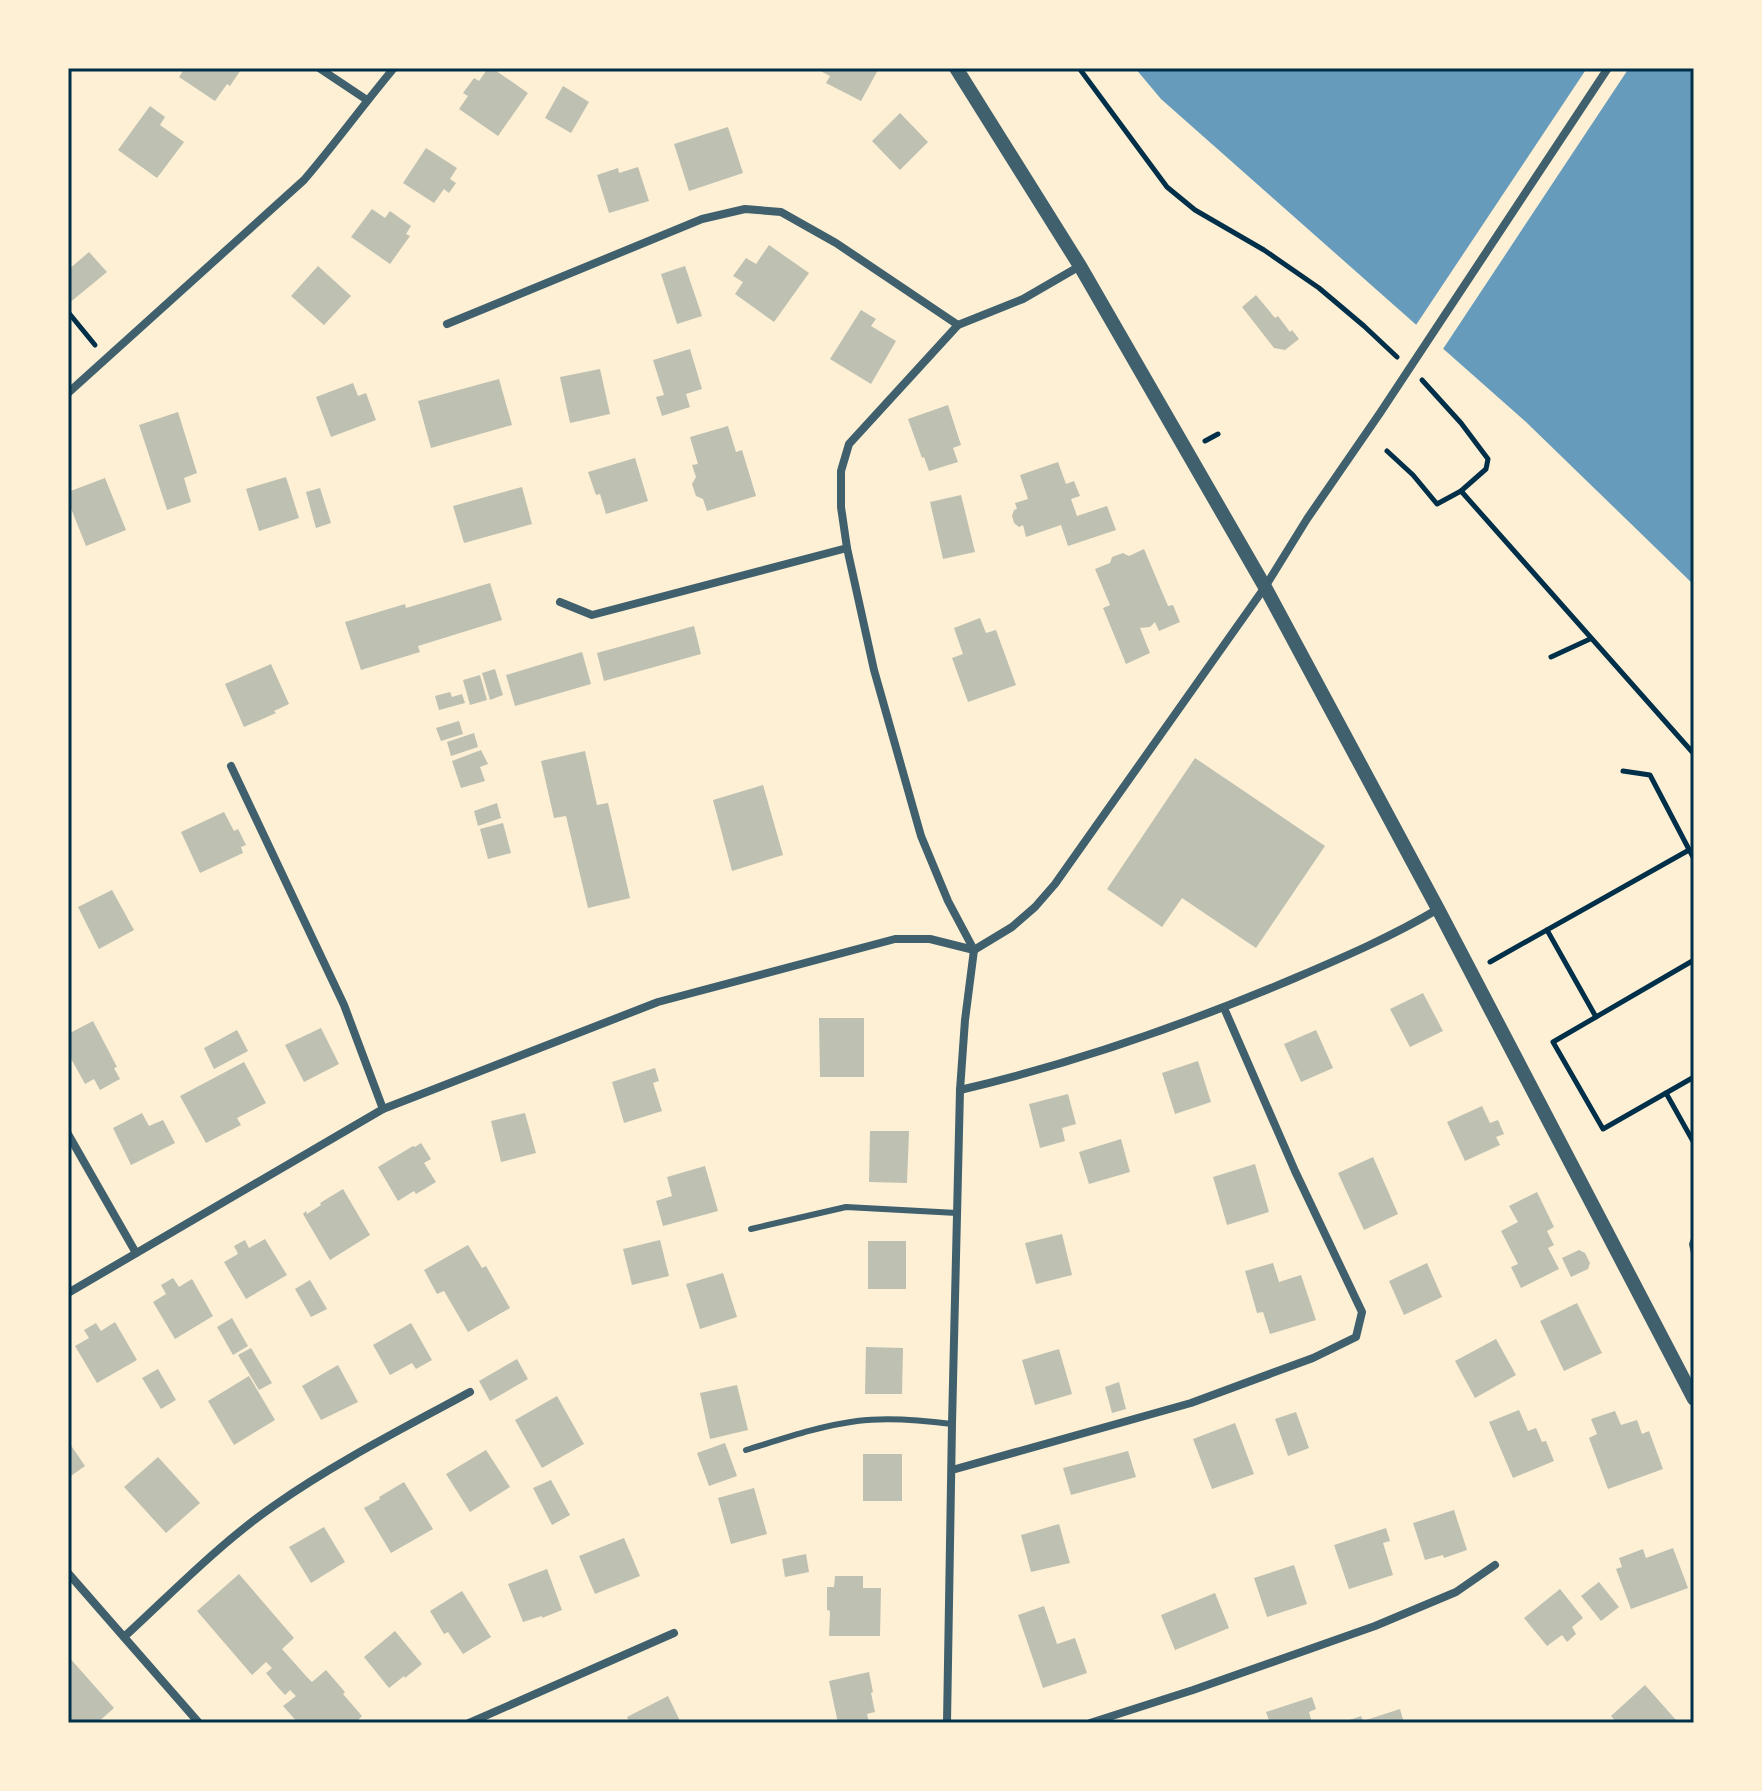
<svg xmlns="http://www.w3.org/2000/svg" width="1762" height="1791" font-family="'Titillium Web',sans-serif">
	<style>
		.water { fill: #669bbc }
		.pier { fill: #fdf0d5 }
		.building { fill: #bec0b2 }
		.lines { fill: none; stroke-linecap: round; stroke-linejoin: round }
		.path { stroke: #003049; stroke-width: 5 }
		.service { stroke: #3f606c; stroke-width: 6 }
		.minor { stroke: #3f606c; stroke-width: 8 }
		.tertiary { stroke: #3f606c; stroke-width: 14 }
		.neatline { fill: none; stroke: #003049; stroke-width: 3 }
	</style>
	<rect width="100%" height="100%" fill="#fdf0d5"/>
	<!-- water -->
	<path class="water" d="M1135,68H1694V585L1526,422L1161,99Z"/>
	<!-- pier -->
	<path class="pier" d="M1587,68H1629L1441,352L1414,328Z"/>
	<!-- building -->
	<g class="building">
		<path d="M185,68H242L230,86L227,84L215,101L179,77Z"/>
		<path d="M488,68H492L528,93L498,136L459,109L468,96L463,93L474,78L479,81Z"/>
		<path d="M815,68H879L861,101L826,83L830,76Z"/>
		<path d="M563,86L589,102L571,133L545,118Z"/>
		<path d="M150,106L165,117L160,125L184,142L157,178L118,150Z"/>
		<path d="M900,113L928,142L900,170L872,141Z"/>
		<path d="M728,127L743,173L689,191L674,144Z"/>
		<path d="M426,148L457,168L450,179L456,183L449,193L444,189L434,203L403,183Z"/>
		<path d="M638,167L649,201L609,213L597,175L618,168L619,173Z"/>
		<path d="M372,209L385,218L390,211L411,226L406,234L410,236L390,264L351,237Z"/>
		<path d="M769,245L809,273L774,322L735,294L743,282L733,276L746,258L756,264Z"/>
		<path d="M89,252L107,272L68,304V270Z"/>
		<path d="M318,266L351,296L324,325L291,296Z"/>
		<path d="M685,266L702,316L677,324L661,274Z"/>
		<path d="M1256,295L1275,318L1278,316L1290,332L1292,330L1299,339L1285,350L1274,348L1242,307Z"/>
		<path d="M861,310L876,319L871,326L896,341L871,384L830,359Z"/>
		<path d="M690,349L702,389L686,394L690,407L662,416L656,397L664,395L653,360Z"/>
		<path d="M600,369L610,414L570,423L560,377Z"/>
		<path d="M499,379L512,425L431,448L418,401Z"/>
		<path d="M353,383L358,396L366,393L376,420L331,437L316,397Z"/>
		<path d="M948,405L961,445L953,448L958,462L929,471L924,457L922,458L908,419Z"/>
		<path d="M178,412L197,473L184,478L191,502L167,510L139,425Z"/>
		<path d="M728,426L736,452L742,450L756,496L707,511L703,499L696,496L692,484L696,477L692,465L698,464L690,437Z"/>
		<path d="M635,458L648,501L606,514L600,494L596,495L588,472Z"/>
		<path d="M1058,462L1066,484L1074,481L1080,496L1071,499L1077,516L1107,506L1116,530L1068,546L1061,525L1026,537L1023,525L1019,527L1014,523L1012,516L1014,510L1017,509L1015,503L1028,499L1020,475Z"/>
		<path d="M286,477L299,518L259,531L246,489Z"/>
		<path d="M105,478L126,530L86,546L68,501V492Z"/>
		<path d="M522,487L532,524L464,543L453,506Z"/>
		<path d="M320,488L331,523L316,528L306,492Z"/>
		<path d="M961,495L975,552L943,559L930,502Z"/>
		<path d="M1144,549L1168,606L1173,605L1180,622L1159,631L1155,622L1150,627L1140,628L1150,653L1126,664L1103,608L1110,605L1095,569L1110,563L1112,557L1123,553L1129,556Z"/>
		<path d="M490,583L502,620L418,646L420,652L361,670L345,622L405,604L406,608Z"/>
		<path d="M980,618L986,633L996,630L1016,685L968,702L952,658L963,654L954,628Z"/>
		<path d="M694,626L701,654L604,681L597,653Z"/>
		<path d="M582,652L591,684L515,706L506,675Z"/>
		<path d="M271,664L289,704L274,711L276,713L244,727L225,684Z"/>
		<path d="M495,669L503,695L490,700L482,673Z"/>
		<path d="M480,675L487,700L470,705L463,680Z"/>
		<path d="M450,692L452,697L462,694L465,703L439,710L435,696Z"/>
		<path d="M459,721L463,734L441,741L436,728Z"/>
		<path d="M474,733L478,747L451,756L447,742Z"/>
		<path d="M481,750L488,764L480,767L485,781L461,788L452,761Z"/>
		<path d="M585,751L597,805L608,803L630,898L588,908L566,816L554,818L541,761Z"/>
		<path d="M1195,758L1325,846L1256,948L1182,898L1162,927L1107,889Z"/>
		<path d="M763,785L783,855L732,871L713,800Z"/>
		<path d="M497,803L501,818L478,826L474,811Z"/>
		<path d="M224,812L234,831L238,829L246,845L241,847L243,853L200,873L181,832Z"/>
		<path d="M503,823L511,853L488,859L480,829Z"/>
		<path d="M112,890L134,930L99,949L78,907Z"/>
		<path d="M1423,993L1443,1031L1410,1047L1390,1009Z"/>
		<path d="M819,1018H864V1077H820Z"/>
		<path d="M93,1021L117,1067L114,1068L120,1079L100,1090L94,1079L85,1084L68,1053V1034Z"/>
		<path d="M321,1028L339,1064L304,1082L285,1045Z"/>
		<path d="M237,1030L248,1051L214,1069L204,1048Z"/>
		<path d="M1316,1030L1333,1068L1301,1082L1284,1044Z"/>
		<path d="M1198,1061L1211,1102L1175,1114L1162,1073Z"/>
		<path d="M244,1062L266,1103L237,1118L241,1125L206,1143L180,1096Z"/>
		<path d="M655,1068L659,1081L653,1083L662,1111L624,1123L612,1082Z"/>
		<path d="M1068,1094L1076,1124L1062,1128L1065,1141L1040,1148L1029,1104Z"/>
		<path d="M1482,1106L1490,1123L1498,1120L1504,1134L1496,1137L1500,1145L1465,1161L1447,1122Z"/>
		<path d="M142,1113L149,1126L163,1120L175,1143L131,1165L113,1128Z"/>
		<path d="M525,1113L536,1153L501,1162L491,1121Z"/>
		<path d="M870,1131H909L907,1183L869,1182Z"/>
		<path d="M1121,1139L1130,1172L1089,1184L1079,1152Z"/>
		<path d="M421,1143L431,1159L424,1163L436,1182L416,1194L414,1191L398,1201L378,1167L413,1146L415,1147Z"/>
		<path d="M1373,1157L1398,1214L1364,1230L1338,1173Z"/>
		<path d="M1255,1164L1269,1212L1227,1225L1213,1177Z"/>
		<path d="M705,1166L718,1211L663,1226L656,1201L672,1196L667,1177Z"/>
		<path d="M343,1189L370,1235L330,1260L303,1214L306,1211L307,1214L321,1205L320,1203Z"/>
		<path d="M1537,1192L1554,1227L1547,1231L1554,1245L1548,1248L1559,1269L1521,1288L1511,1267L1518,1264L1501,1231L1518,1222L1509,1206Z"/>
		<path d="M1062,1234L1072,1275L1036,1284L1025,1243Z"/>
		<path d="M265,1239L287,1275L246,1299L224,1262L238,1254L234,1246L245,1240L249,1248Z"/>
		<path d="M660,1240L669,1276L632,1285L623,1249Z"/>
		<rect x="868" y="1241" width="38" height="48"/>
		<path d="M468,1245L482,1268L486,1266L510,1308L468,1332L444,1291L437,1294L424,1270Z"/>
		<path d="M1579,1250L1585,1253L1590,1263L1588,1269L1571,1277L1562,1258Z"/>
		<path d="M1273,1263L1279,1282L1301,1275L1316,1320L1270,1334L1263,1312L1257,1313L1245,1271Z"/>
		<path d="M1427,1263L1442,1297L1404,1315L1389,1281Z"/>
		<path d="M723,1273L737,1317L700,1329L686,1284Z"/>
		<path d="M173,1278L179,1287L192,1279L213,1316L175,1339L153,1302L166,1294L161,1285Z"/>
		<path d="M310,1280L327,1309L311,1317L295,1289Z"/>
		<path d="M1577,1303L1602,1353L1564,1371L1540,1321Z"/>
		<path d="M232,1318L248,1346L233,1355L217,1327Z"/>
		<path d="M115,1322L137,1360L97,1383L75,1346L89,1338L84,1330L96,1323L101,1331Z"/>
		<path d="M411,1323L432,1360L416,1369L412,1363L390,1375L373,1345Z"/>
		<path d="M1496,1339L1516,1375L1475,1398L1455,1361Z"/>
		<path d="M866,1347L903,1348L902,1394H865Z"/>
		<path d="M251,1348L272,1383L259,1390L238,1355Z"/>
		<path d="M1059,1349L1072,1394L1035,1405L1022,1360Z"/>
		<path d="M517,1359L528,1379L490,1401L479,1381Z"/>
		<path d="M338,1365L358,1402L321,1420L302,1386Z"/>
		<path d="M158,1369L176,1400L161,1409L142,1378Z"/>
		<path d="M249,1376L275,1420L234,1445L208,1401Z"/>
		<path d="M1119,1382L1126,1409L1112,1413L1105,1387Z"/>
		<path d="M737,1385L748,1430L710,1439L700,1393Z"/>
		<path d="M557,1396L584,1444L542,1468L515,1420Z"/>
		<path d="M1519,1410L1528,1431L1536,1428L1542,1442L1546,1441L1554,1461L1513,1478L1489,1422Z"/>
		<path d="M1615,1411L1621,1425L1637,1420L1642,1434L1649,1431L1663,1469L1608,1489L1589,1438L1597,1434L1591,1419Z"/>
		<path d="M1296,1412L1309,1448L1288,1456L1275,1419Z"/>
		<path d="M1235,1423L1254,1474L1212,1489L1193,1439Z"/>
		<path d="M68,1441L85,1466L68,1478Z"/>
		<path d="M725,1443L737,1476L709,1486L697,1453Z"/>
		<path d="M486,1450L510,1487L470,1512L446,1474Z"/>
		<path d="M1128,1451L1136,1477L1071,1495L1063,1468Z"/>
		<rect x="863" y="1454" width="39" height="47"/>
		<path d="M158,1457L200,1503L166,1533L124,1487Z"/>
		<path d="M551,1480L570,1515L552,1525L533,1488Z"/>
		<path d="M404,1482L433,1529L391,1553L364,1508L380,1499L379,1497Z"/>
		<path d="M754,1488L767,1534L731,1544L718,1498Z"/>
		<path d="M1454,1510L1467,1550L1444,1558L1443,1555L1425,1560L1413,1523Z"/>
		<path d="M1059,1524L1070,1563L1031,1572L1021,1535Z"/>
		<path d="M324,1527L345,1562L311,1583L289,1547Z"/>
		<path d="M1386,1528L1390,1541L1383,1543L1393,1575L1349,1589L1334,1545Z"/>
		<path d="M624,1538L640,1576L595,1594L579,1556Z"/>
		<path d="M1673,1548L1688,1588L1631,1609L1616,1569L1622,1567L1619,1558L1643,1549L1646,1558Z"/>
		<path d="M806,1554L809,1572L785,1577L782,1559Z"/>
		<path d="M1294,1565L1307,1604L1267,1617L1254,1578Z"/>
		<path d="M547,1569L562,1610L542,1618V1616L523,1622L508,1584Z"/>
		<path d="M239,1574L294,1638L282,1649L306,1676L312,1682L326,1670L345,1692L343,1694L362,1716L355,1723H298L283,1706L296,1696L290,1690L285,1695L275,1684L266,1673L272,1668L266,1662L252,1675L197,1611Z"/>
		<path d="M835,1576H863V1588H881L880,1636H829L830,1611L827,1610V1587H834Z"/>
		<path d="M1599,1582L1619,1607L1601,1621L1581,1596Z"/>
		<path d="M1560,1589L1583,1618L1572,1627L1576,1634L1567,1642L1562,1635L1547,1646L1524,1618Z"/>
		<path d="M462,1591L491,1637L463,1654L448,1632L444,1634L430,1611Z"/>
		<path d="M1215,1593L1229,1628L1175,1650L1161,1615Z"/>
		<path d="M1044,1606L1057,1644L1075,1638L1087,1673L1043,1688L1018,1615Z"/>
		<path d="M395,1631L422,1664L405,1678L404,1676L389,1688L364,1657Z"/>
		<path d="M68,1656L114,1708L97,1723H68Z"/>
		<path d="M869,1672L873,1692L871,1693L875,1712L867,1714L869,1723H838L829,1681Z"/>
		<path d="M1645,1685L1676,1720L1673,1723H1617L1611,1716Z"/>
		<path d="M668,1696L681,1723H630L627,1717Z"/>
		<path d="M1312,1697L1316,1709L1309,1712L1312,1723H1270L1266,1712Z"/>
		<path d="M1400,1709L1404,1723H1341L1361,1716L1363,1721Z"/>
	</g>
	<g class="lines">
		<!-- path -->
		<g class="path">
			<path d="M1079,68L1167,187L1195,210L1264,250L1319,288L1364,326L1397,357"/>
			<path d="M68,312L95,345"/>
			<path d="M1422,380L1461,423L1488,459L1486,469L1461,491"/>
			<path d="M1205,441L1218,434"/>
			<path d="M1387,451L1413,475L1437,504L1461,491L1694,754"/>
			<path d="M1551,657L1590,639"/>
			<path d="M1623,771L1650,775L1694,859"/>
			<path d="M1547,930L1596,1017"/>
			<path d="M1694,960L1553,1042L1603,1129L1694,1077"/>
			<path d="M1490,962L1689,850"/>
			<path d="M1666,1093L1694,1143"/>
		</g>
		<!-- service -->
		<g class="service">
			<path d="M751,1229L846,1207L957,1213"/>
			<path d="M1694,1239L1692,1244L1694,1253"/>
			<path d="M746,1450C782,1439 819,1426 857,1421C888,1417 921,1420 952,1424"/>
		</g>
		<!-- minor -->
		<g class="minor">
			<path d="M319,68L367,100"/>
			<path d="M447,324L702,219L745,209L781,212L836,243L958,325"/>
			<path d="M68,393L304,180C335,144 363,105 394,68"/>
			<path d="M560,602L592,615L847,548"/>
			<path d="M231,766L344,1005L383,1109"/>
			<path d="M974,950L1012,927L1035,907L1055,884L1265,587L1307,519L1380,413L1608,68"/>
			<path d="M960,1090C1075,1063 1187,1024 1295,978C1344,957 1393,936 1438,909"/>
			<path d="M68,1134L136,1253"/>
			<path d="M68,1293L383,1109L658,1002L895,939H930L974,950"/>
			<path d="M952,1470L1191,1403L1313,1358L1356,1337L1362,1312L1295,1171L1224,1008"/>
			<path d="M68,1573L199,1723"/>
			<path d="M124,1637C173,1592 220,1543 275,1505C336,1462 404,1428 470,1392"/>
			<path d="M469,1723L674,1633"/>
			<path d="M947,1723L952,1424L960,1090L965,1020L974,950L948,901L921,836L874,670L847,548L841,507V471L849,444L958,325L1023,299L1080,266"/>
			<path d="M1090,1723L1193,1690L1375,1626L1456,1592L1495,1565"/>
		</g>
		<!-- tertiary -->
		<path class="tertiary" d="M956,68L1080,266L1265,587L1438,909L1694,1399"/>
	</g>
	<!-- border -->
	<rect width="1762" height="1791" fill="none" stroke="#fdf0d5" stroke-width="140"/>
	<rect x="70" y="70" width="1622" height="1651" class="neatline"/>
</svg>
